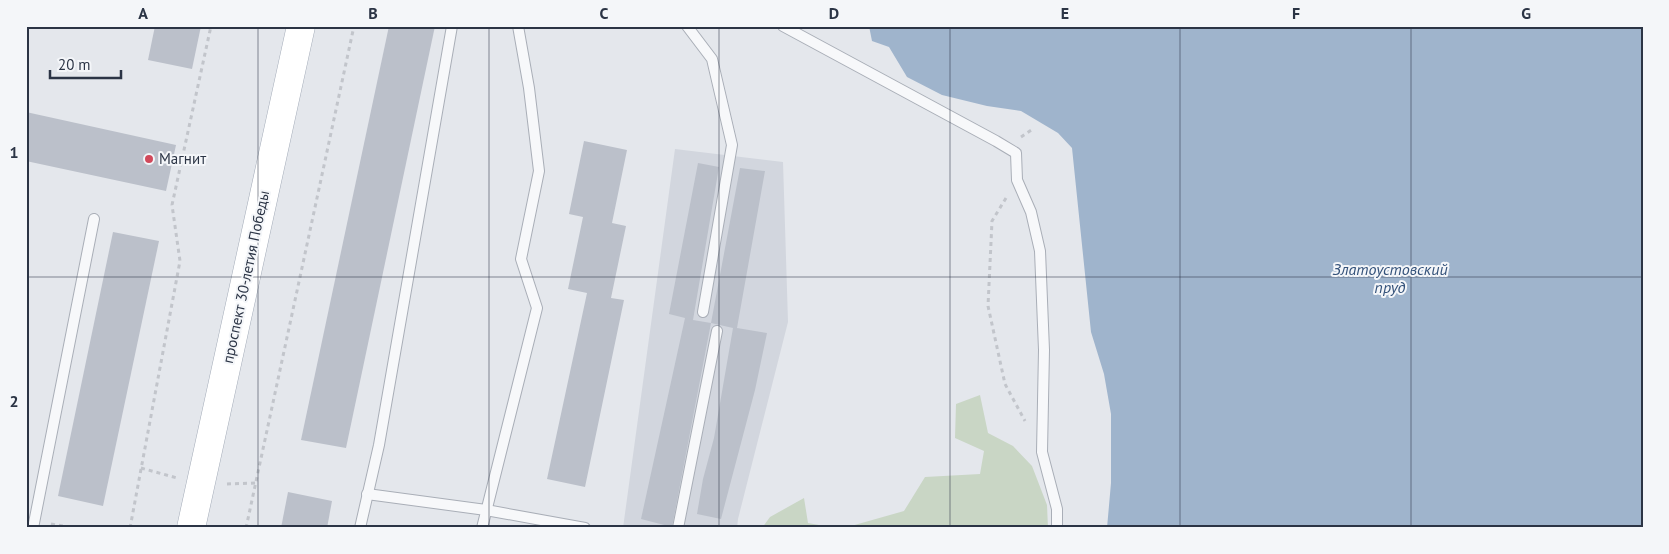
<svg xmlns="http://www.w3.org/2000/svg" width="1669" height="554" font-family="'PT Sans',sans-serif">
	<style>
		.built { fill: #d2d6de }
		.green { fill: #c9d6c5 }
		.water { fill: #9fb4cc }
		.building { fill: #bbc0ca }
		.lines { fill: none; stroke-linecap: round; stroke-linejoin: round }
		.service-casing { stroke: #a9aeb7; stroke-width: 12 }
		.primary-casing { stroke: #a3abb8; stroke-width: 29 }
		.path { stroke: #c2c5cb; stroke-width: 3; stroke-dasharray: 4 4; stroke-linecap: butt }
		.service { stroke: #f7f8fa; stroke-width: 10 }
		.primary { stroke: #fff; stroke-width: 28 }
		.grid { fill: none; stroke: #2b3445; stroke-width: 1; stroke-opacity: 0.55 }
		.poi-dot { fill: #d1495b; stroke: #f4f6f9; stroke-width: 2 }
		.labels { text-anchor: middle; stroke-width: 4; stroke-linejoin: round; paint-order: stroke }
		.poi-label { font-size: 15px; fill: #2b3445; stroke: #f4f6f9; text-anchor: start }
		.street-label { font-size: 15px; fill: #2b3445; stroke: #f4f6f9 }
		.water-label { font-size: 16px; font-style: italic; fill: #34527a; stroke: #f4f6f9 }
		.neatline { fill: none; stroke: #2b3445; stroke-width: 2 }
		.grid-label { font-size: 16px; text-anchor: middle; font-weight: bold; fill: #2b3445 }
	</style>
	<rect width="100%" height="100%" fill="#e4e7ec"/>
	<!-- built -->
	<path class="built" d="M675,149L783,162L788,322L738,519L737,528H623Z"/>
	<!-- green -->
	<g class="green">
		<path d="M980,395L988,433L1013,446L1032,466L1047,505L1048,528H844L904,511L925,477L980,474L984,451L955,438L956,404Z"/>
		<path d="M804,498L808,523L835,528H762L770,517Z"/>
	</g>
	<!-- water -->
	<path class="water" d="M869,26H1643V528H1107L1111,483V414L1104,374L1091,332L1072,148L1058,133L1021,111L987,106L942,95L907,77L889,47L872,41Z"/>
	<!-- building -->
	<g class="building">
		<path d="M155,26H201L192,69L148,60Z"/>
		<path d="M389,26H435L346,448L301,440Z"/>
		<path d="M26,112L176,145L166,191L26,161Z"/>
		<path d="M584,141L627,150L612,223L626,226L611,298L624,300L585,487L547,479L587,293L568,289L583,217L569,214Z"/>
		<path d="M698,163L719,167L693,320L711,323L672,527L641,519L685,318L669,314Z"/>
		<path d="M740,168L765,171L737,328L767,333L755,390L721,519L697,514L703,479L714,438L733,328L711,323Z"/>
		<path d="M113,232L159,241L103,506L58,496Z"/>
		<path d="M288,492L332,501L327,528H281Z"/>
	</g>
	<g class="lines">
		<!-- service casing -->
		<g class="service-casing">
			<g id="service">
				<path d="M687,26L712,59L732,145L703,312"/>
				<path d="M783,26L996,141L1016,153L1017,180L1031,212L1040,251L1044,350L1042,452L1057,509V528"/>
				<path d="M367,494L486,510L585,528"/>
				<path d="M33,528L94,219"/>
				<path d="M360,528L379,445L452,26"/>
				<path d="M482,528L537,308L521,259L539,171L529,88L518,26"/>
				<path d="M678,528L717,331"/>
			</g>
		</g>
		<!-- primary casing -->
		<g class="primary-casing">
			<path id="primary" d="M191,528L301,26"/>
		</g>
		<!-- path -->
		<g class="path">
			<path d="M1021,137L1033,129"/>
			<path d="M1006,198L992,221L988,306L1005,384L1025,421"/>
			<path d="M141,468L177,478"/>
			<path d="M227,484L256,483"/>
			<path d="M51,524L75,528"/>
			<path d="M130,528L180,261L172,205L211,26"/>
			<path d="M246,528L354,26"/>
		</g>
		<!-- service -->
		<use href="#service" class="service"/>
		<!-- primary -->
		<use href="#primary" class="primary"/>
	</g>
	<!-- grid -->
	<path class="grid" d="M258,26V528M489,26V528M719,26V528M950,26V528M1180,26V528M1411,26V528M26,277H1643"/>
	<!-- markers -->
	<circle class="poi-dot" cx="149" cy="159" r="5"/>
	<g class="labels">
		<!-- poi labels -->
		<g class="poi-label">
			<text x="159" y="164">Магнит</text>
		</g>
		<!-- street labels -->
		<g class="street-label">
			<text transform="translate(246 277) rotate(-78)" y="5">проспект 30-летия Победы</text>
		</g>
		<!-- water labels -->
		<g class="water-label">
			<text x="1390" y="275">Златоустовский<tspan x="1390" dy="18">пруд</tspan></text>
		</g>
	</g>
	<!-- border -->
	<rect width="1669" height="554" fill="none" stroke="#f4f6f9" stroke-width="55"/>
	<!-- scale -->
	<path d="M50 70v8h71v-8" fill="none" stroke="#2b3445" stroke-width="2.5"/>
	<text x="58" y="70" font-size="15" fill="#2b3445" stroke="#f4f6f9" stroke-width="4" paint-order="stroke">20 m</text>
	<rect x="28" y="28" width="1614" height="498" class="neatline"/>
	<g class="grid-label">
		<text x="143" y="19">A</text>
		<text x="373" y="19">B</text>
		<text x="604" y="19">C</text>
		<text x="834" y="19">D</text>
		<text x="1065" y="19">E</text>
		<text x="1296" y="19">F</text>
		<text x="1526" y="19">G</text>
		<text x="14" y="158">1</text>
		<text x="14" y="407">2</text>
	</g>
</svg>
